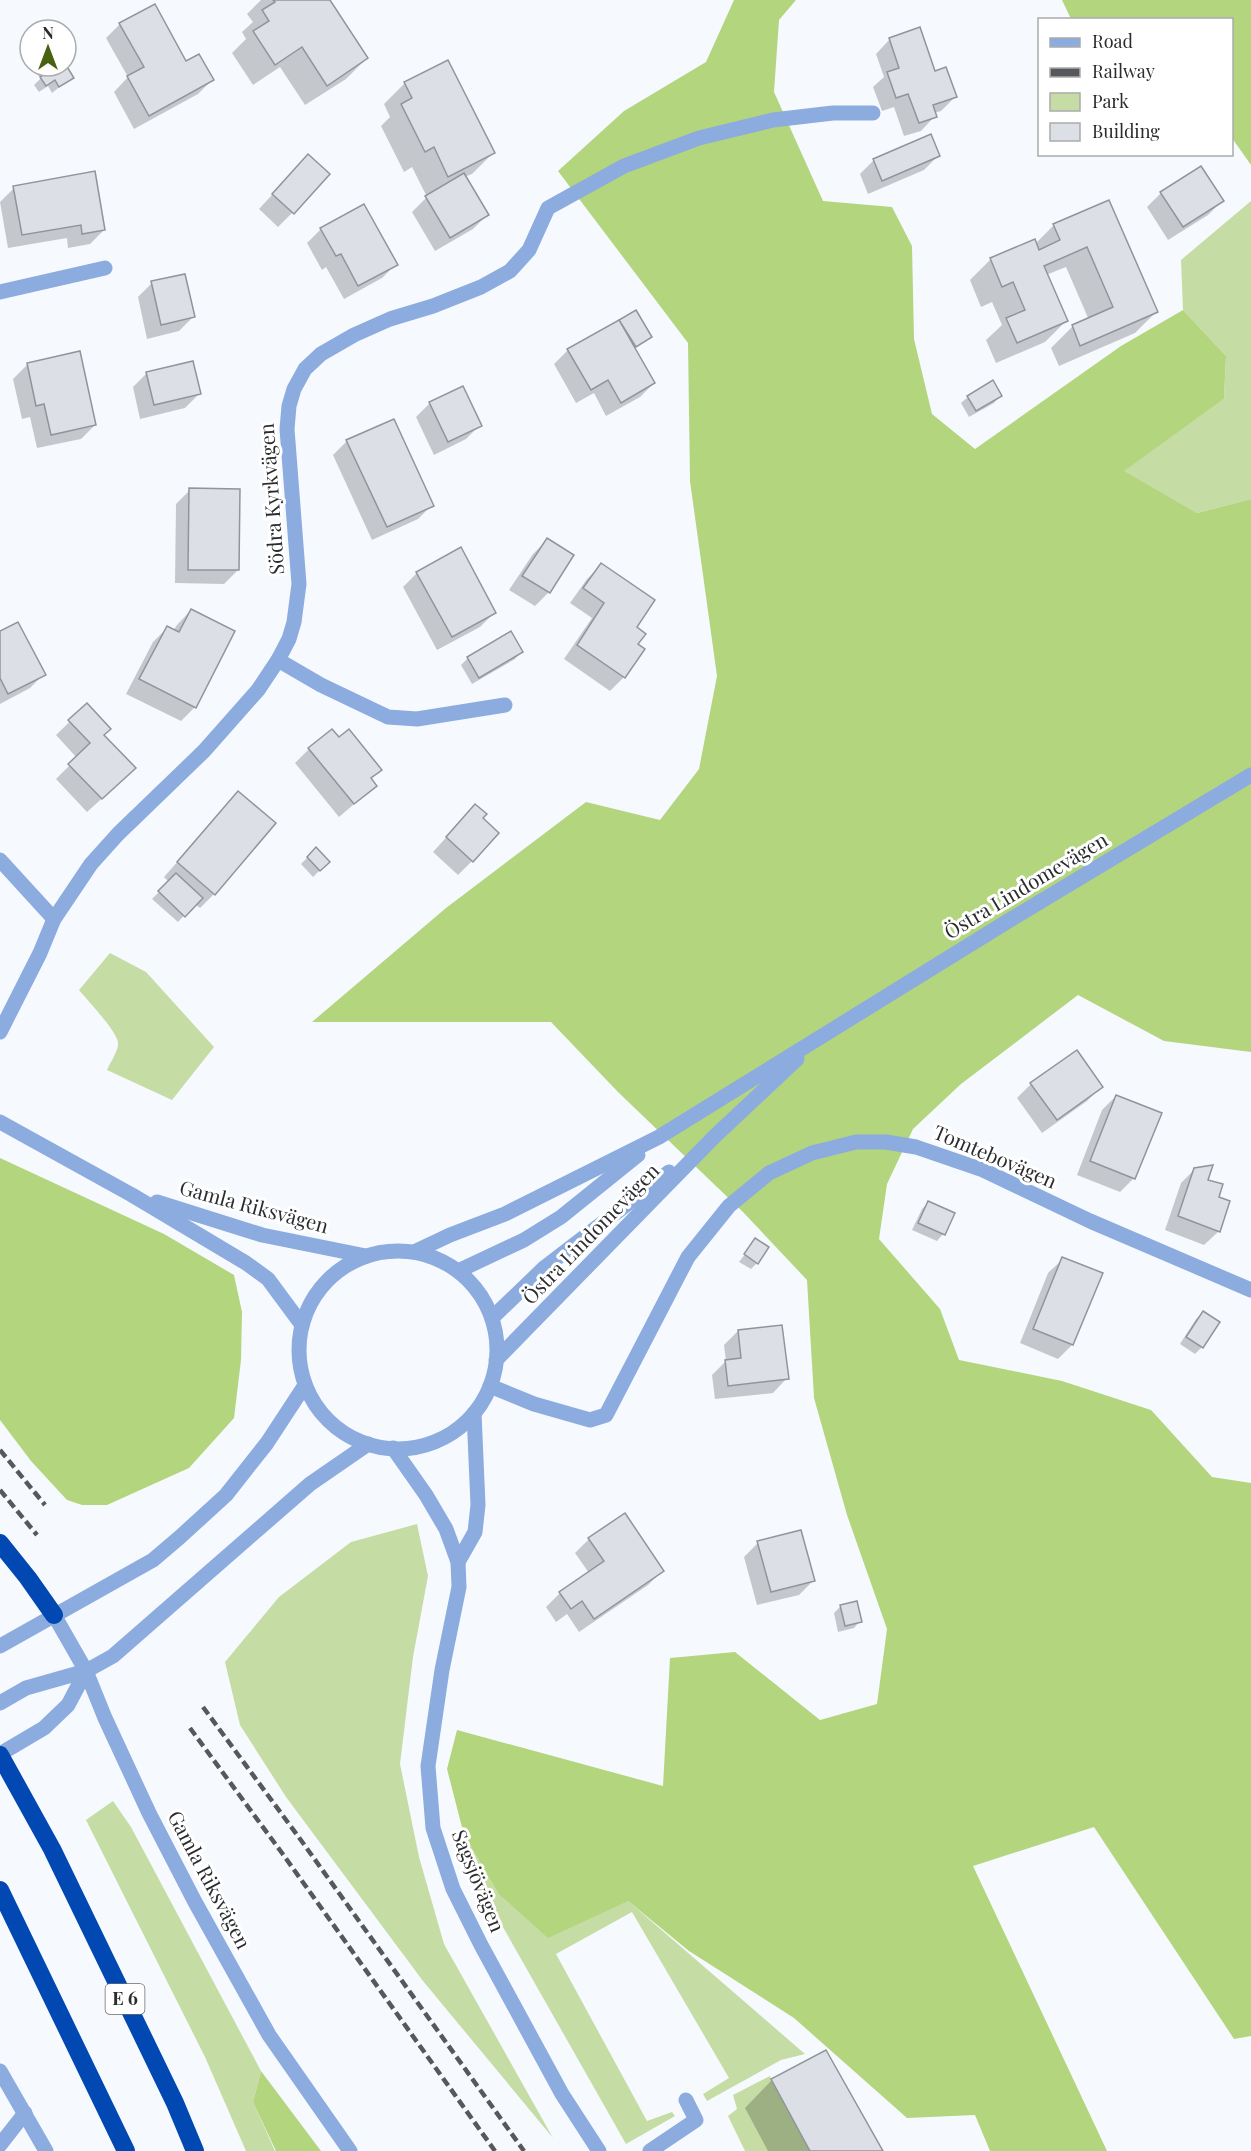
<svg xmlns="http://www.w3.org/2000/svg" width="1251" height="2151" font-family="'Playfair Display',serif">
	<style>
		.green { fill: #c5dca4 }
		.forest { fill: #b3d57d }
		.shadow { fill: #0003 }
		.building { fill: #dce0e6; stroke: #91959b; stroke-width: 1.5 }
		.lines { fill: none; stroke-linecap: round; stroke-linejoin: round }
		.service { stroke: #8cabde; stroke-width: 15 }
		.minor { stroke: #8cabde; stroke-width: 15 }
		.tertiary { stroke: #8cabde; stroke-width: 15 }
		.motorway { stroke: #0148b2; stroke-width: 18 }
		.rail { stroke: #56585b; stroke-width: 4.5; stroke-dasharray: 9 4.5; stroke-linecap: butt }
		.labels { text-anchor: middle; stroke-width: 6; stroke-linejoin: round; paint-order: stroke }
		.shield { fill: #fff; stroke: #6a6b6d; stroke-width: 1.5 }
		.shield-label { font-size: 18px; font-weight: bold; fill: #2a2c2e }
		.street-label { font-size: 20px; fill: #2a2c2e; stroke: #fff }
	</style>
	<rect width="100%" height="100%" fill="#f6faff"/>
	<!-- green -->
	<g class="green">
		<path d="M1251,201V499L1197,513L1123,471L1224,399L1226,356L1183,310L1181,260Z"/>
		<path d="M110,953L146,972L214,1047L172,1100L107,1070C110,1063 119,1050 118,1042C115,1029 88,1001 79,990Z"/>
		<path d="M417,1524L428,1576L413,1657L400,1764L419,1857L444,1944L553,2138L423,1981L286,1797L240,1725L225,1662L279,1597L351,1542Z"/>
		<path d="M113,1801L131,1827L261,2071L253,2102L275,2151H246L205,2057L86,1820Z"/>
		<path d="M464,1835L498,1893L628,1901L805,2054L781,2060L707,2101L703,2094L729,2078L632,1912L556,1954L647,2121L672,2112L675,2116L626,2144L491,1906Z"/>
		<path d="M770,2076L771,2079L810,2151H745L728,2116L737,2109L733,2095Z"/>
	</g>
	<!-- forest -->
	<g class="forest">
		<path d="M734,0H796L779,20L774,92L823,201L892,207L912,246L914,339L932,414L975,449L1121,346L1183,310L1226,356L1224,399L1124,471L1197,513L1251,499V1052L1164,1041L1078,995L961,1084L913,1129L887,1184L879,1239L940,1309L959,1360L1062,1381L1151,1410L1212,1477L1251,1483V2036L1234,2039L1094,1827L973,1866L1107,2151H990L975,2115L907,2118L794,2018L689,1951L628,1901L548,1938L498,1893L464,1835L447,1769L457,1730L663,1786L670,1658L735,1652L820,1720L877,1704L887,1629L847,1515L814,1398L807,1280L743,1212L618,1092L551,1022H312L446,908L586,802L660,820L699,769L717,676L690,481L688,343L558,171L624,111L706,62Z"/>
		<path d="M1062,0H1251V165L1232,138V20L1071,19Z"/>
		<path d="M0,1158L164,1234L234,1275L242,1312L241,1360L234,1418L189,1468L107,1505H82L67,1500L31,1461L0,1420Z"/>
		<path d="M261,2071L321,2151H276L253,2102Z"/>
	</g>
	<!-- shadow -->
	<g class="shadow">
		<path d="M261,0H328L367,58L346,79L305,105L280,67L253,85L232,53L246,39L242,32L253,22L247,14Z"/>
		<path d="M120,24L186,63L212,80L198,94L134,129L114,92L128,77L106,38Z"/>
		<path d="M890,39L934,72L955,97L941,111L934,113L935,116L921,131L904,136L894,107L882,111L873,87L884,77L876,54Z"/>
		<path d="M49,66H65L72,77L52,93L48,86L39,92L34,85L41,78L38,75Z"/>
		<path d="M405,83L493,153L472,174L464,177L487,215L473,229L435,251L412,212L427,197L412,167L404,172L381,126L390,117L384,104Z"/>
		<path d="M938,156L924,170L868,194L860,174L874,160Z"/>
		<path d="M295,170L292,213L278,227L259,209Z"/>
		<path d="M14,188L104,230L90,244L68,248L67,238L8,248L0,202Z"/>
		<path d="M1161,193L1222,201L1208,215L1168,240L1147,207Z"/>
		<path d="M1108,202L1156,312L1135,333L1059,366L1051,348L1072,327L1089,320L1066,267L1046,275L1066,321L1045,342L996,363L986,340L1002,325L992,302L981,307L970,280L991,259L1035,244L1054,225Z"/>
		<path d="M321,229L396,264L382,278L344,299L326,267L322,270L307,243Z"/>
		<path d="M152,283L193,317L179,331L147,339L138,297Z"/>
		<path d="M636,312L650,337L634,349L654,383L640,397L606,416L594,393L576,403L554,364L568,350Z"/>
		<path d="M28,364L95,425L81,439L37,448L30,417L22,419L13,379Z"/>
		<path d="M147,373L199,394L185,408L140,419L133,387Z"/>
		<path d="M1000,396L994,403L969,417L961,403L968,397Z"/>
		<path d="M430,403L480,425L466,439L434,455L416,417Z"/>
		<path d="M347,441L432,505L418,519L372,540L333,455Z"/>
		<path d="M190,490L238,570L224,584L175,583L176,504Z"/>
		<path d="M547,540L549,592L535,606L509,590L533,554Z"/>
		<path d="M601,565L635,628L636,644L624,677L610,691L564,659L592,618L570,603L587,579Z"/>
		<path d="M417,573L494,613L480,627L437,650L403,587Z"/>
		<path d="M191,610L233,632L195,707L181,721L126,694L153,642L167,628L173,631L177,625Z"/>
		<path d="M0,633L44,674L30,688L0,704Z"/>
		<path d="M521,652L515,659L472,684L461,665L468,658Z"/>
		<path d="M87,705L102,735L120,782L87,812L56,779L77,758L56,735Z"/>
		<path d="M338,739L380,770L370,779L375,786L339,817L295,763L309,749Z"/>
		<path d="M238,793L214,894L200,908L195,904L178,922L152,899L169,882L164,877Z"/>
		<path d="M481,818L472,861L458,875L433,852L462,820Z"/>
		<path d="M316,849L328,862L313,877L301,864Z"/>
		<path d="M1031,1084L1101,1087L1087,1101L1042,1133L1017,1098Z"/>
		<path d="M1116,1096L1134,1178L1120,1192L1077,1175L1102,1110Z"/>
		<path d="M1195,1169L1206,1181L1219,1231L1204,1245L1165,1230L1181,1183Z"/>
		<path d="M929,1202L953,1214L943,1234L937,1241L912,1230L922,1209Z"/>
		<path d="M756,1240L757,1263L751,1269L739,1262Z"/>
		<path d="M1063,1259L1072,1345L1058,1359L1020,1343L1048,1273Z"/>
		<path d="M1203,1313L1218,1322L1202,1347L1195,1354L1180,1344L1196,1319Z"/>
		<path d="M738,1331L787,1378L773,1393L715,1399L712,1375L726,1361L724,1345Z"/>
		<path d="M589,1539L662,1571L648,1585L579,1632L567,1614L556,1622L546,1607L560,1593L589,1573L575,1553Z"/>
		<path d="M758,1543L813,1581L799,1595L757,1605L744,1557Z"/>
		<path d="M841,1606L860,1621L854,1628L838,1632L834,1613Z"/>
		<path d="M772,2080L881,2151H768L745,2108Z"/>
	</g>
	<!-- building -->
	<g class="building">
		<path d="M273,0H330L368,58L327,86L302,47L275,65L253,31L269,21L262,10L275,2Z"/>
		<path d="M155,4L186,61L199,54L214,80L149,116L127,76L144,67L119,23Z"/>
		<path d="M920,27L935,71L946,67L957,97L933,105L937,117L919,123L908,94L896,98L887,72L899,68L889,38Z"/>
		<path d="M448,60L495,153L448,177L434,147L425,152L401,104L412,98L404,82Z"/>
		<path d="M66,65L74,78L59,87L55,80L46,86L40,77L48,72L44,67Z"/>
		<path d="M931,134L940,156L882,181L873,159Z"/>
		<path d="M308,154L330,174L294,214L272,194Z"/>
		<path d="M1201,166L1224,201L1183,227L1160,192Z"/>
		<path d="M95,171L105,230L82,234L81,225L22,235L13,186Z"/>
		<path d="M464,173L489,215L450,238L425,196Z"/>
		<path d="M1109,200L1158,312L1080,346L1072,325L1113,307L1087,247L1044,266L1068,321L1017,343L1006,318L1025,310L1013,282L1002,287L990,258L1035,239L1039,250L1060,240L1053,224Z"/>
		<path d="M364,204L398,265L358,286L341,254L336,256L320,228Z"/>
		<path d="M185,274L195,317L161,325L151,281Z"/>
		<path d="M636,310L652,337L636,347L619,320Z"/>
		<path d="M619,320L655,383L621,403L608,380L591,390L567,349Z"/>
		<path d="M80,351L96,425L51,435L44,404L36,406L27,363Z"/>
		<path d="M193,361L201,394L154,405L146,372Z"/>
		<path d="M993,380L1002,396L976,411L967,396Z"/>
		<path d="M463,386L482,426L448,442L429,402Z"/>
		<path d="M394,419L434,506L387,527L346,440Z"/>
		<path d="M189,488L240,489L239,570H188Z"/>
		<path d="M547,538L574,555L550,593L522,576Z"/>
		<path d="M461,547L496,613L452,637L416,572Z"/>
		<path d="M601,563L655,600L637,627L646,634L638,644L645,649L625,678L577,645L604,603L583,588Z"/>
		<path d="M191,609L235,631L196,708L139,679L167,626L179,632Z"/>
		<path d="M18,622L46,675L8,694L0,678V631Z"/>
		<path d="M511,631L523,652L479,678L467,657Z"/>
		<path d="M87,703L111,729L104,735L136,768L102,799L68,764L90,743L68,720Z"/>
		<path d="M332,729L339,737L349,729L382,770L371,778L377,786L354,804L308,748Z"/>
		<path d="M238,791L276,823L215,895L177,862Z"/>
		<path d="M475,804L487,814L483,818L499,833L473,862L446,837Z"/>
		<path d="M316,847L330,862L320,871L307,857Z"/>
		<path d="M176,873L203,898L185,917L158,891Z"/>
		<path d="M1077,1050L1103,1087L1057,1120L1030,1083Z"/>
		<path d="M1116,1095L1162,1113L1135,1179L1090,1161Z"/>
		<path d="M1213,1165L1208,1180L1223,1184L1219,1197L1230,1201L1220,1232L1178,1216L1194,1168Z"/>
		<path d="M928,1201L955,1213L945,1235L918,1223Z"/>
		<path d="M755,1238L769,1247L758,1264L744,1254Z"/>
		<path d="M1062,1257L1103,1273L1073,1345L1033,1329Z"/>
		<path d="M1203,1311L1220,1322L1203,1348L1186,1337Z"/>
		<path d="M782,1325L789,1379L728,1386L725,1360L741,1358L738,1330Z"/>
		<path d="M625,1513L664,1571L594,1619L582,1601L571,1609L559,1592L604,1561L588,1538Z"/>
		<path d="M801,1530L815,1581L771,1592L757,1541Z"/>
		<path d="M857,1601L862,1622L845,1626L840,1605Z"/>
		<path d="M826,2050L883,2151H810L771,2079Z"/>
	</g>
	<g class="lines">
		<!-- service -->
		<g class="service">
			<path d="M278,660L321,685L388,717L417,719L505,705"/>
			<path d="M0,2145L25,2113"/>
			<path d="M650,2151L696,2120L686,2100"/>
		</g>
		<!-- minor -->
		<g class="minor">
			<path d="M0,292L105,268"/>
			<path d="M0,860L54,919"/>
			<path d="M0,1032L40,953L54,919L91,864L118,834L204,751L258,690L278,660L289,639L294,622L299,584L287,429L289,406L294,389L305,369L321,354L354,335L390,319L433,306L481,287L510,271L529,250L548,208L624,166L699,138L773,120L833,113H873"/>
			<path d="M490,1386L534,1404L590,1420L606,1415L688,1257L729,1206L769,1173L812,1153L856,1142H886L916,1147L983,1170L1090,1221L1251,1290"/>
			<path d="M393,1448L426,1495L446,1529L458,1562L459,1587L442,1670L428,1766L433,1828L453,1889L481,1945L562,2094L599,2151"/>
			<path d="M458,1562L475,1532L478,1505L474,1413"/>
		</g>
		<!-- tertiary -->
		<g class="tertiary">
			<path d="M0,1122L132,1195L246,1263L268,1279L302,1325"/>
			<path d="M157,1202L262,1235L366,1256"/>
			<circle cx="398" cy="1350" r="99"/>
			<path d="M414,1252L450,1235L505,1214L659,1137L1013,918L1251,775"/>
			<path d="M458,1271L524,1240L561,1217L638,1155"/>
			<path d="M492,1318L544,1268L669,1172"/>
			<path d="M496,1360L714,1137L797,1059"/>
			<path d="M54,1615L86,1671L105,1718L149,1813L195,1902L269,2035L350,2151"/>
			<path d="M0,1646L153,1560L180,1537L226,1495L267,1443L305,1385"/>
			<path d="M0,1703L26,1688L86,1671L113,1656L310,1484L368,1444"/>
			<path d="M0,1754L44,1728L68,1705L86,1671"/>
			<path d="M0,2071L46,2151"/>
		</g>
		<!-- motorway -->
		<g class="motorway">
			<path d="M0,1543L28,1578L54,1615"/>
			<path d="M0,1755L52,1849L175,2103L195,2151"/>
			<path d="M0,1890L126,2151"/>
		</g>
		<!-- rail -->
		<g class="rail">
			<path d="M0,1450L45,1505"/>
			<path d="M0,1490L37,1535"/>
			<path d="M203,1707L303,1843L524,2151"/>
			<path d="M190,1728L282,1853L495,2151"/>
		</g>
	</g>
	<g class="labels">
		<!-- shield labels -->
		<rect class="shield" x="105.5" y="1984" width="39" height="30" rx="4.5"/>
		<g class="shield-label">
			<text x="125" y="2005">E 6</text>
		</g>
		<!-- street labels -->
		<g class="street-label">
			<text transform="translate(272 499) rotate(-94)" y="7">Södra Kyrkvägen</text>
			<text transform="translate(1026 886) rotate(-31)" y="7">Östra Lindomevägen</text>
			<text transform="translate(995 1157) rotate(23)" y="7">Tomtebovägen</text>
			<text transform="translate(254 1207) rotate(15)" y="7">Gamla Riksvägen</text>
			<text transform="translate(591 1234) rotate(-46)" y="7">Östra Lindomevägen</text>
			<text transform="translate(209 1880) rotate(62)" y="7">Gamla Riksvägen</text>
			<text transform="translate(478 1881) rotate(68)" y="7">Sagsjövägen</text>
		</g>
	</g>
	<!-- legend -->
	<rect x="1038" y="18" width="195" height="138" fill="#ffffff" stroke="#aaabab" stroke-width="1.5"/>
	<rect x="1050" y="38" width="30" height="9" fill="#8cabde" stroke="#aaabab" stroke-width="1.5"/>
	<text x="1092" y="48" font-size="18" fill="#2a2c2e">Road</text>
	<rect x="1050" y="68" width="30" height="9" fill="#56585b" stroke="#aaabab" stroke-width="1.5"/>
	<text x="1092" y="78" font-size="18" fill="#2a2c2e">Railway</text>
	<rect x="1050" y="93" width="30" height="18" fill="#c5dca4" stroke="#aaabab" stroke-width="1.5"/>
	<text x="1092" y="108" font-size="18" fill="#2a2c2e">Park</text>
	<rect x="1050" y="123" width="30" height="18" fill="#dce0e6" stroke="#aaabab" stroke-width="1.5"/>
	<text x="1092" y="138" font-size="18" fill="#2a2c2e">Building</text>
	<!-- north arrow -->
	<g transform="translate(48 48)"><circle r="28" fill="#ffffff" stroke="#aaabab" stroke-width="1.5"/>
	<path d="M0-4.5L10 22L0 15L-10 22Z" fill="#496211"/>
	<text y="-9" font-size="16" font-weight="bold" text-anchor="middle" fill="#2a2c2e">N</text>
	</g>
</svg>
